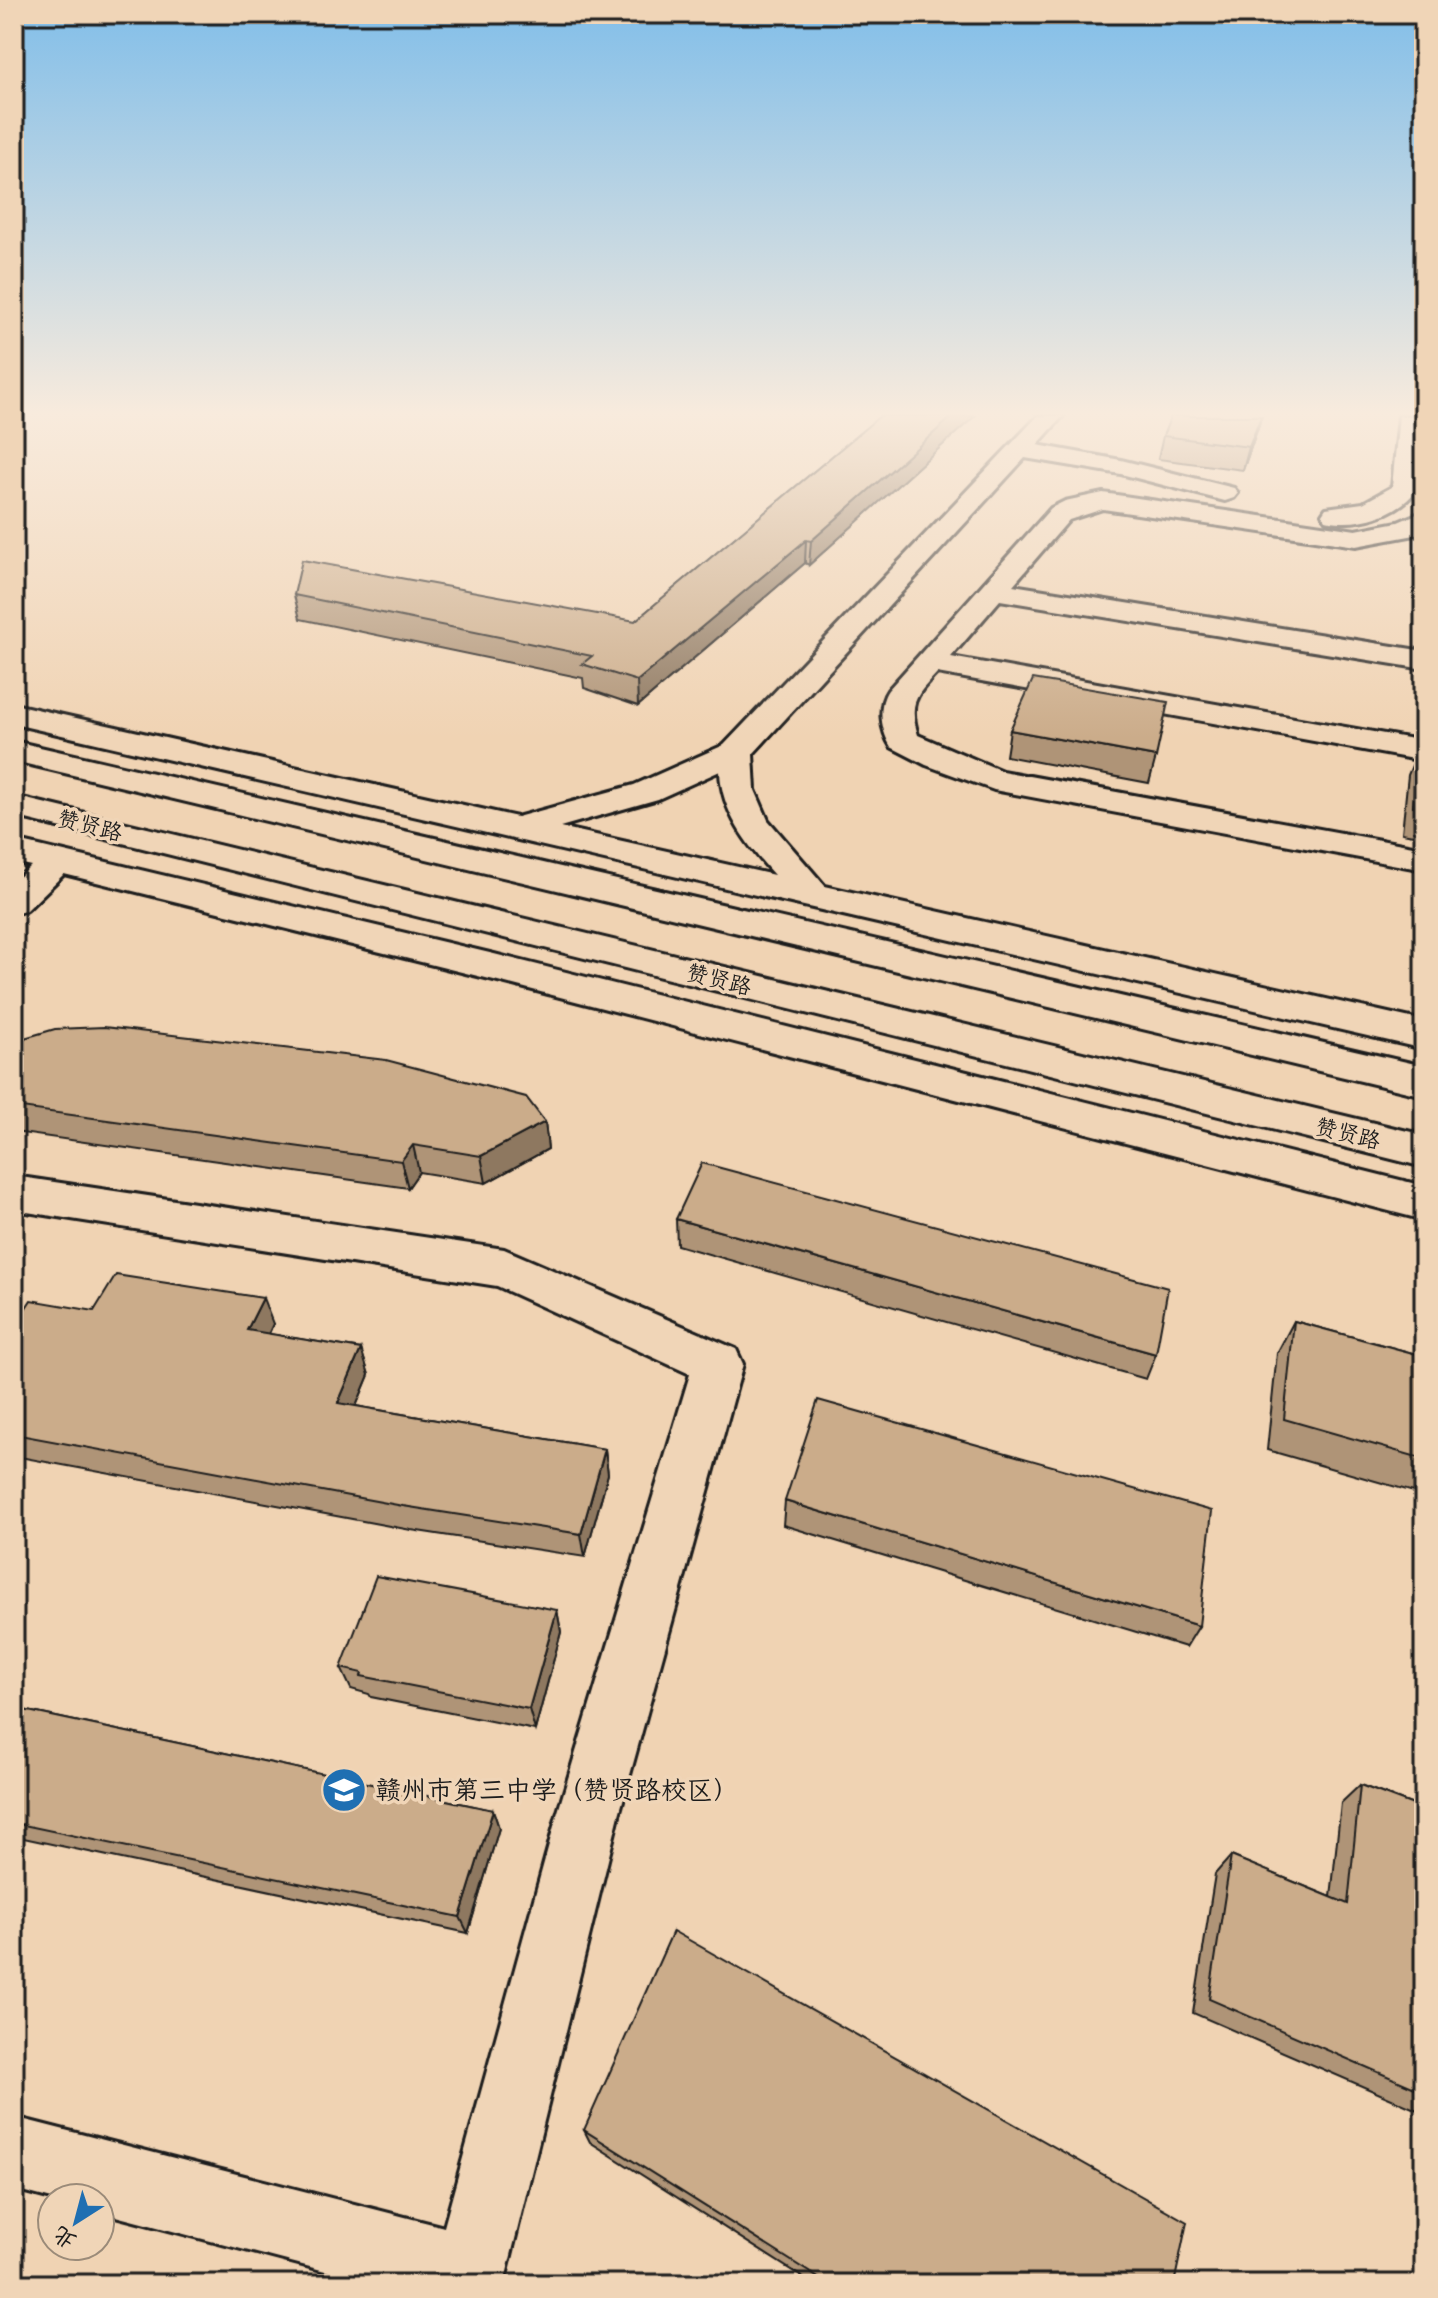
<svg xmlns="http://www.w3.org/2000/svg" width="1438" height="2298" font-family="'Playpen Sans','LXGW WenKai TC',sans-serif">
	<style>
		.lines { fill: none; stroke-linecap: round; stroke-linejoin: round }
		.minor-casing { stroke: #1c1c1c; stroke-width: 6 }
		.major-casing { stroke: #1c1c1c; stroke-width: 6 }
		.minor { fill: #f0d5b7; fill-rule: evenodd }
		.major { fill: #f0d5b7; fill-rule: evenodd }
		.wall { fill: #af9477; stroke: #1c1c1c; stroke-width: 2 }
		.shaded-wall { fill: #8e7861; stroke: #1c1c1c; stroke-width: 2 }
		.building { fill: #cbac8a; stroke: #1c1c1c; stroke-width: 2 }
		.labels { text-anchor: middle; stroke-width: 7; stroke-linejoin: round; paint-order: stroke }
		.street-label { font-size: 22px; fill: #1c1c1c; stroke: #f0d5b7 }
		.near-poi-label { font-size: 26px; fill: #1c1c1c; stroke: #f0d5b7; text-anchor: start }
	</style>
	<rect width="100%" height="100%" fill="#f0d3b3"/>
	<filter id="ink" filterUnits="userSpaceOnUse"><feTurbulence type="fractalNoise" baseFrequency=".0125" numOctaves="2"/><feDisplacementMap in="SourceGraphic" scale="16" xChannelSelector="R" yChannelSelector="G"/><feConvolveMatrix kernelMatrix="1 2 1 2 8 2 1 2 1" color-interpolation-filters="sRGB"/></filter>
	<g filter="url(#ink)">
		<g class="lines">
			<!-- minor casing -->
			<g class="minor-casing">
				<g id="minor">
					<path d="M1038,416H1063L1037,445L1121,460L1234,488L1238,493L1234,498L1225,501L1121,474L1025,458L753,754L755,790L768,820L825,886L1424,1021V1049L14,724V704L517,817L634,785L724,745ZM720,771C721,812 748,846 774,875L560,827L658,799Z"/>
					<path d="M1399,416H1423L1417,489C1398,516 1356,527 1326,520L1322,514L1326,508L1363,503L1392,487Z"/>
					<path d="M1103,493L1356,530L1398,522L1424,511V530L1415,535L1356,546L1103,509L1069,520L1013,585L1424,651V669L1000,600L951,657L1424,741V761L937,673C916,696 908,702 918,735L1002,771L1424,848V870L994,790L926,765L891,747C881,731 877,706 888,690L1051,508L1065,501Z"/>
					<path d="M14,840L494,954L1424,1186V1220L494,980L64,874L27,910L14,914V882L31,866L14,862Z"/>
					<path d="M14,1176L504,1249L736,1349L743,1364L619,1815L504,2284H375L100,2212V2198L52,2199L14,2189V2117L444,2227L557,1815L690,1374L497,1286L14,1210Z"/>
				</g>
			</g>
			<!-- major casing -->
			<g class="major-casing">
				<g id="major">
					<path d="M14,741L1424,1066V1096L14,761Z"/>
					<path d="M14,796L1424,1135V1167L14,816Z"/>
				</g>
			</g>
			<!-- minor -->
			<use href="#minor" class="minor"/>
			<!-- major -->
			<use href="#major" class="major"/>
		</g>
		<!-- wall -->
		<g class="wall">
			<path d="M880,416H975L809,565L805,563L638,706L584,688L583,678L300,619L294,595L635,621Z"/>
			<path d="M1171,416H1262L1243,470L1158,459L1163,436Z"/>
			<path d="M1010,730L1156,757L1149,783L1006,756Z"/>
			<path d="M1419,749L1424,750V837L1402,833L1408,775Z"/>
			<path d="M14,1046L545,1122L548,1149L486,1183L419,1172L408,1188L14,1132Z"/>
			<path d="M676,1219L1156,1354L1146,1379L677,1245Z"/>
			<path d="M94,1311L273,1324L269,1334L361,1349L369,1375L356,1406L605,1449L608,1474L585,1557L411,1530L14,1456V1326Z"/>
			<path d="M1294,1321L1424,1356V1495L1267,1450L1277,1353Z"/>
			<path d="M785,1501L1199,1626L1186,1647L783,1525Z"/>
			<path d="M557,1610L561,1632L535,1730L371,1697L369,1694L351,1689L341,1668Z"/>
			<path d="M14,1708L493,1810L499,1828L468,1933L14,1836Z"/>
			<path d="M1360,1785L1424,1809V2113L1193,2013L1215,1874L1231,1856L1331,1897L1341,1803Z"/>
			<path d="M584,2130L1174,2284H813L590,2142Z"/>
		</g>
		<!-- shaded-wall -->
		<g class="shaded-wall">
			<path d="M953,416H975L809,565L811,541Z"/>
			<path d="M1261,416H1262L1243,470L1249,447Z"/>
			<path d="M806,540L805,563L638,706L637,681Z"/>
			<path d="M545,1122L548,1149L486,1183L481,1156Z"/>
			<path d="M413,1145L419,1172L408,1188L401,1161Z"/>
			<path d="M263,1298L273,1324L258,1356L247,1330Z"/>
			<path d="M361,1349L369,1375L347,1428L338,1403Z"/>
			<path d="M605,1449L608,1474L585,1557L581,1534Z"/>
			<path d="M557,1610L561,1632L535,1730L529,1709Z"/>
			<path d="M493,1810L499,1828L468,1933L460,1917Z"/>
		</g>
		<!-- building -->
		<g class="building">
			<path d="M880,416H953L811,541L806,540L637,681L582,664L592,656L294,595L302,560L635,621Z"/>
			<path d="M1171,416H1261L1249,447L1163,436Z"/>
			<path d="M1033,679L1168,702L1156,757L1010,730Z"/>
			<path d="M1419,749L1424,750V808L1413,806Z"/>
			<path d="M104,1027L386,1060L526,1097L545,1122L481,1156L413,1145L401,1161L14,1107V1046L21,1039L55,1029Z"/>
			<path d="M702,1163L1168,1288L1156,1354L676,1219Z"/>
			<path d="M116,1275L263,1298L247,1330L361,1349L338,1403L605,1449L581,1534L403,1506L14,1434V1326L31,1300L94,1311Z"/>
			<path d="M1294,1321L1424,1356V1459L1284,1419Z"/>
			<path d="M818,1400L1212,1511L1199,1626L785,1501Z"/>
			<path d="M376,1576L557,1610L529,1709L361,1676L362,1673L341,1668Z"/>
			<path d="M14,1708L493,1810L460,1917L14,1823Z"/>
			<path d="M1360,1785L1424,1809V2092L1209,1999L1231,1856L1348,1904Z"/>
			<path d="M673,1931L1187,2222L1174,2284H828L584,2130Z"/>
		</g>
	</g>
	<!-- sky -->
	<linearGradient id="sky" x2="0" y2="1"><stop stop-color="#81bee9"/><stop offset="0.56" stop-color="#f8ebdd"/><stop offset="1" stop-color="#f8ebdd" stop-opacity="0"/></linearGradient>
	<rect width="1438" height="738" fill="url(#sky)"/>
	<!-- icons -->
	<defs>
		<g id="school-disc" transform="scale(2.3)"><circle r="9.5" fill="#1f6fb2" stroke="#f0d5b7"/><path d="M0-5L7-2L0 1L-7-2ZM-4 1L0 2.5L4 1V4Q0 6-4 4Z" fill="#fff"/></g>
	</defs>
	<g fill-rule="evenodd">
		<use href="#school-disc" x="344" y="1790"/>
	</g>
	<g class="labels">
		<!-- street labels -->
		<g class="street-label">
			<text transform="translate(90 825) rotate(14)" y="8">赞贤路</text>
			<text transform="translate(719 979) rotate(14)" y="8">赞贤路</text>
			<text transform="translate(1348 1133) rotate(14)" y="8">赞贤路</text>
		</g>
		<!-- near-poi labels -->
		<g class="near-poi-label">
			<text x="375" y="1799">赣州市第三中学（赞贤路校区）</text>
		</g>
	</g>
	<!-- margin -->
	<rect width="1438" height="2298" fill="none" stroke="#f0d5b7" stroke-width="48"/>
	<rect x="24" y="24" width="1390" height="2250" fill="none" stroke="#1c1c1c" stroke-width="3" filter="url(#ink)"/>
	<!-- north arrow -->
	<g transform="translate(76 2222) rotate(216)"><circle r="38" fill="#f0d5b7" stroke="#9b8b79" stroke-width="2"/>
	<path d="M0-6L14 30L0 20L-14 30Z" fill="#1f6fb2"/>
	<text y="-12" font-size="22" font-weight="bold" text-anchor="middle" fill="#1c1c1c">北</text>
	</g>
</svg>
